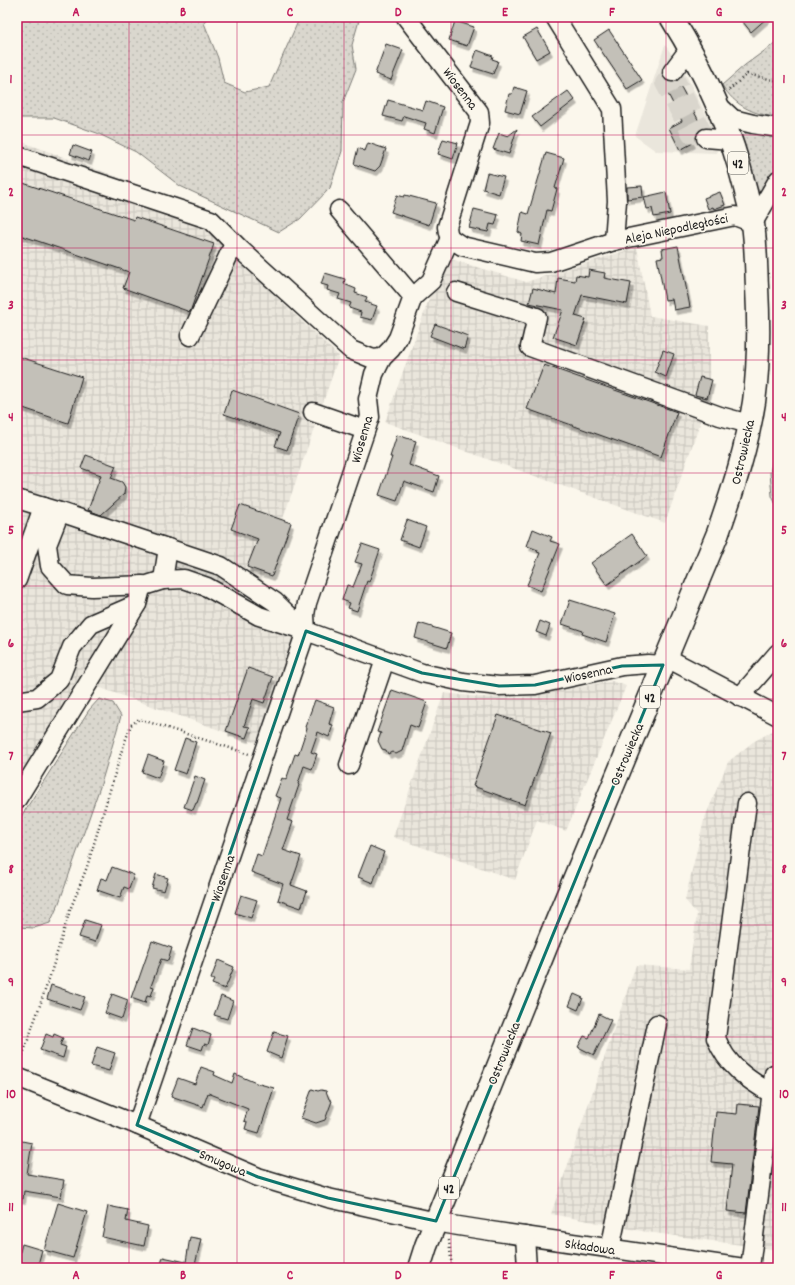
<svg xmlns="http://www.w3.org/2000/svg" width="795" height="1285" font-family="Dekko,sans-serif">
	<style>
		.built { fill: #eae6dc }
		.industrial { fill: url(#industrial-grid) }
		.grass { fill: url(#grass-dots); stroke: #7b7a75 }
		.building { fill: #c3c0b8; stroke: #1c1c1c; filter: url(#shadow) }
		.lines { fill: none; stroke-linecap: round; stroke-linejoin: round }
		.minor-tunnel { stroke: #dad6cd; stroke-width: 18; stroke-dasharray: 18 9; stroke-linecap: butt }
		.minor-casing { stroke: #1c1c1c; stroke-width: 21 }
		.major-casing { stroke: #1c1c1c; stroke-width: 25 }
		.path { stroke: #1c1c1c; stroke-width: 2.5; stroke-dasharray: 1 3; stroke-linecap: butt }
		.minor { stroke: #fbf7ec; stroke-width: 18 }
		.major { stroke: #fbf7ec; stroke-width: 22 }
		.marked { fill: none; stroke: #0f766e; stroke-width: 3; stroke-linejoin: round }
		.grid { fill: none; stroke: #c2185b; stroke-width: 1; stroke-opacity: 0.55 }
		.labels { text-anchor: middle; stroke-width: 3.5; stroke-linejoin: round; paint-order: stroke }
		.shield { fill: #fbf7ec; stroke: #5f5e5a; stroke-width: 1 }
		.shield-label { font-size: 13px; font-weight: bold; fill: #1c1c1c }
		.street-label { font-size: 14px; fill: #1c1c1c; stroke: #fbf7ec }
		.neatline { fill: none; stroke: #c2185b; stroke-width: 1.5 }
		.grid-label { font-size: 13px; text-anchor: middle; font-weight: bold; fill: #c2185b }
	</style>
	<defs>
		<pattern id="industrial-grid" width="8" height="8" patternUnits="userSpaceOnUse"><rect width="8" height="8" fill="#eae6dc"/><path d="M0 4h8M4 0v8" fill="none" stroke="#c8c5bc"/></pattern>
		<pattern id="grass-dots" width="8" height="8" patternUnits="userSpaceOnUse"><rect width="8" height="8" fill="#dad7ce"/><path d="M2 2h.1M6 6h.1" fill="none" stroke="#bab8b0" stroke-width="1.8" stroke-linecap="round"/></pattern>
		<filter id="shadow"><feDropShadow dx="2.5" dy="4.5" stdDeviation="0" flood-color="#0004"/></filter>
	</defs>
	<rect width="100%" height="100%" fill="#fbf7ec"/>
	<filter id="ink" filterUnits="userSpaceOnUse"><feTurbulence type="fractalNoise" baseFrequency=".025" numOctaves="2"/><feDisplacementMap in="SourceGraphic" scale="8" xChannelSelector="R" yChannelSelector="G"/><feConvolveMatrix kernelMatrix="1 2 1 2 8 2 1 2 1" color-interpolation-filters="sRGB"/></filter>
	<g filter="url(#ink)">
		<!-- built -->
		<path class="built" d="M665,45L685,73L714,130L717,153L656,151L635,136Z"/>
		<!-- industrial -->
		<g class="industrial">
			<path d="M17,140L213,212L286,277L277,298L339,356L248,620L297,640L259,744L95,686L17,806Z"/>
			<path d="M637,247L650,316L709,326V368L710,395L665,523L385,422L444,257L526,282Z"/>
			<path d="M612,681L626,686L566,831L537,820L515,880L393,837L444,693L479,697H524Z"/>
			<path d="M778,728V1250L647,1232L551,1214L636,965L689,969L697,914L685,900L704,820L728,762L753,742Z"/>
		</g>
		<!-- grass -->
		<g class="grass">
			<path d="M17,17H207L204,23L218,58L224,83L245,92L269,87L300,17H360L352,45L356,69L343,102L342,151L330,188L300,219L279,232L180,186L136,152L97,133L54,118H17Z"/>
			<path d="M778,41V117C754,115 735,106 722,85L745,65Z"/>
			<path d="M753,131L778,135V166L765,190L758,193L755,190L741,141C743,134 746,132 753,131Z"/>
			<path d="M778,434V509L772,496L770,473Z"/>
			<path d="M172,558L219,574L271,608L267,613L222,584L173,566Z"/>
			<path d="M99,699L113,703L121,716L101,784L59,903L50,923L34,928L17,927V823L89,710Z"/>
		</g>
		<!-- building -->
		<g class="building">
			<path d="M739,17H768L751,32Z"/>
			<path d="M455,21L474,27L467,46L449,40Z"/>
			<path d="M537,29L550,51L536,59L523,37Z"/>
			<path d="M609,30L642,80L627,89L594,40Z"/>
			<path d="M386,44L403,50L391,80L375,74Z"/>
			<path d="M477,50L493,56L492,59L498,61L493,74L471,67Z"/>
			<path d="M514,87L527,91L520,114L505,110L509,94H512Z"/>
			<path d="M681,87L702,127L688,134L693,143L680,150L669,128L682,121L668,94Z"/>
			<path d="M568,91L575,100L540,127L532,117Z"/>
			<path d="M388,100L423,110L426,101L443,107L435,133L424,129L426,123L404,116L402,121L383,116Z"/>
			<path d="M517,129L509,154L493,149L499,133L508,136Z"/>
			<path d="M443,139L458,143L453,159L438,154Z"/>
			<path d="M368,143L386,149L380,166L375,171L354,164L358,148L365,151Z"/>
			<path d="M73,145L92,152L89,161L70,154Z"/>
			<path d="M546,153L564,158L555,188L557,189L551,211L547,210L539,245L521,241L522,234L518,232L522,212L528,214Z"/>
			<path d="M487,173L504,177L499,194L483,189Z"/>
			<path d="M23,183L134,220L135,217L214,244L190,312L123,288L129,272L17,234V190L20,191Z"/>
			<path d="M642,186L643,197L627,199V187Z"/>
			<path d="M666,192L670,214L654,217L652,208L647,209L644,197Z"/>
			<path d="M720,192L725,205L714,209L713,207L708,209L704,198Z"/>
			<path d="M397,195L404,197L405,195L436,203L429,225L391,212Z"/>
			<path d="M474,209L498,215L495,225L490,224L488,232L469,228Z"/>
			<path d="M678,246L690,307L674,310L672,299L665,300L657,258L663,257L662,249Z"/>
			<path d="M589,270L605,273L604,278L631,283L627,304L582,295L575,316L586,319L577,345L553,337L563,310L529,303L533,288L556,294L558,278L575,281L576,275L588,277Z"/>
			<path d="M325,273L345,279L344,284L356,289L355,293L367,297L365,302L377,306L372,320L360,317L361,312L349,308L351,303L338,299L340,294L327,290L328,286L321,284Z"/>
			<path d="M435,324L468,336L464,349L430,336Z"/>
			<path d="M663,350L674,354L666,377L655,372Z"/>
			<path d="M17,356L82,377L68,423L17,406Z"/>
			<path d="M544,365L677,412L661,457L527,409Z"/>
			<path d="M700,377L712,380L707,398L695,395Z"/>
			<path d="M232,390L299,414L287,450L275,446L280,433L224,414Z"/>
			<path d="M397,435L416,441L409,465L439,476L434,492L404,481L397,501L379,495L392,457H390Z"/>
			<path d="M86,455L116,466L111,478L122,482L125,487L124,494L101,515L88,510L101,475L81,468Z"/>
			<path d="M240,505L291,523L272,576L247,567L258,539L231,529Z"/>
			<path d="M407,520L426,527L419,547L400,540Z"/>
			<path d="M533,529L552,537L550,541L560,544L541,591L527,585L540,553L537,552L538,550L527,546Z"/>
			<path d="M632,534L647,556L607,585L591,563Z"/>
			<path d="M362,544L380,550L369,582L367,581L357,611L348,608L350,603L342,600L347,585L353,587L362,564L355,562Z"/>
			<path d="M570,600L615,614L606,642L582,634L583,631L562,624Z"/>
			<path d="M540,621L550,625L546,636L536,632Z"/>
			<path d="M419,623L451,633L447,648L415,638Z"/>
			<path d="M248,668L273,677L264,703L253,699L244,726L250,727L246,738L226,731Z"/>
			<path d="M392,690L427,702L418,728L410,725L402,751L396,754L392,752L388,754L386,750L382,749L378,741L381,733L377,732Z"/>
			<path d="M315,700L334,707L329,724L333,725L329,737L318,732L311,752L317,754L312,769L304,766L298,784L299,785L287,820L293,822L283,850L301,856L291,885L307,891L301,908L278,900L283,884L251,872L257,854L262,856L281,798L275,796L282,778L286,780L295,754L298,755L307,728L305,727Z"/>
			<path d="M498,715L551,733L525,805L473,786Z"/>
			<path d="M185,738L196,742L186,774L174,770Z"/>
			<path d="M148,755L164,761L158,778L142,772Z"/>
			<path d="M195,776L205,780L197,803H196L193,810L184,807Z"/>
			<path d="M370,846L384,852L373,883L358,877Z"/>
			<path d="M112,867L134,875L129,889L124,887L120,898L97,890L101,878L107,880Z"/>
			<path d="M156,874L168,878L164,891L152,888Z"/>
			<path d="M241,895L257,900L251,918L235,913Z"/>
			<path d="M85,920L101,925L95,942L79,937Z"/>
			<path d="M152,941L172,948L168,961L161,959L151,986L154,987L151,996L147,995L145,1003L131,998L137,981H138Z"/>
			<path d="M218,960L234,967L225,989L212,984L214,980L211,979Z"/>
			<path d="M51,985L85,997L80,1010L47,999Z"/>
			<path d="M112,994L128,1000L122,1019L105,1013Z"/>
			<path d="M574,994L583,998L578,1010L569,1006Z"/>
			<path d="M221,996L233,1001L227,1019L214,1015Z"/>
			<path d="M599,1014L611,1020L594,1055L578,1047L584,1036L589,1038Z"/>
			<path d="M193,1028L211,1035L208,1045L204,1044L202,1050L187,1045Z"/>
			<path d="M274,1032L288,1036L281,1058L267,1052Z"/>
			<path d="M46,1034L53,1037L54,1034L63,1038L60,1045L66,1047L63,1058L40,1050Z"/>
			<path d="M97,1047L115,1053L109,1071L91,1066Z"/>
			<path d="M201,1067L215,1072L214,1075L232,1083L235,1074L256,1083L274,1088L259,1133L245,1129L247,1122L244,1121L248,1109L208,1093L203,1107L171,1096L178,1078L195,1084Z"/>
			<path d="M312,1089L318,1091L321,1090L326,1091L329,1099L332,1101L325,1120L316,1123L301,1118Z"/>
			<path d="M738,1104L759,1106L746,1213L727,1211L732,1164L711,1162L716,1112L737,1114Z"/>
			<path d="M17,1140L32,1143L27,1174L64,1180L61,1197L24,1191L23,1199L17,1198Z"/>
			<path d="M58,1203L87,1212L73,1258L44,1250Z"/>
			<path d="M108,1206L128,1210L126,1221L148,1226L144,1246L102,1237Z"/>
			<path d="M190,1237L201,1239L195,1265H193V1268H160L163,1257L186,1262Z"/>
			<path d="M22,1244L42,1250L37,1268H17V1263Z"/>
		</g>
		<g class="lines">
			<!-- minor-tunnel -->
			<path class="minor-tunnel" d="M672,72L706,138L691,134L664,83Z"/>
			<!-- minor casing -->
			<g class="minor-casing">
				<g id="minor">
					<path d="M406,17L479,112L480,123L447,227L448,233L450,238L462,246L535,263L551,262L614,241"/>
					<path d="M555,17L612,109L617,201L614,241L735,216L753,223L778,180"/>
					<path d="M672,72L690,48"/>
					<path d="M718,105L733,119L753,124L778,128"/>
					<path d="M706,138L730,140"/>
					<path d="M17,158L21,157L211,220L241,250L351,350L373,359L382,358"/>
					<path d="M339,210L413,297"/>
					<path d="M456,292L537,317L530,347L720,416L749,424"/>
					<path d="M190,336L234,244"/>
					<path d="M313,412L365,430"/>
					<path d="M17,499L60,512L221,566L275,602L301,627"/>
					<path d="M60,512L47,545L50,566L67,585L92,587L147,585L163,580L184,579L207,587L259,616L306,631L422,673L463,682L499,686L535,685L622,666L648,664L663,665"/>
					<path d="M17,580L43,507"/>
					<path d="M163,580L168,548"/>
					<path d="M667,658L778,716"/>
					<path d="M740,697L778,653"/>
					<path d="M17,701L37,698L59,680L72,647L91,624L137,604"/>
					<path d="M349,765L385,660"/>
					<path d="M17,799L137,604L142,585"/>
					<path d="M747,803L716,1038C727,1066 747,1079 772,1094"/>
					<path d="M17,1077L137,1125L258,1177L328,1198L446,1224L484,1230L744,1268"/>
					<path d="M137,1125L306,631L305,615L307,603L370,417L368,399L374,374L382,358L391,349L398,338L413,297L431,281L450,238"/>
					<path d="M525,1236L527,1268"/>
					<path d="M610,1249L657,1024"/>
					<path d="M750,1268L774,1074"/>
				</g>
			</g>
			<!-- major casing -->
			<g class="major-casing">
				<path id="major" d="M419,1268L426,1246L546,947L718,533C733,490 747,447 754,402C759,364 759,325 757,287C756,266 756,245 753,224C752,213 748,202 746,192C731,130 705,71 671,17"/>
			</g>
			<!-- path -->
			<g class="path">
				<path d="M729,90L747,74L778,81"/>
				<path d="M20,1063L50,976L70,910L87,867L122,750L131,725L139,719L249,754"/>
				<path d="M449,1240L452,1268"/>
			</g>
			<!-- minor -->
			<use href="#minor" class="minor"/>
			<!-- major -->
			<use href="#major" class="major"/>
		</g>
	</g>
	<!-- marked area -->
	<path class="marked" d="M306,631L422,673L499,686L535,685L622,666L663,665L436,1221L328,1198L258,1177L137,1125Z"/>
	<!-- grid -->
	<path class="grid" d="M129,17V1268M237,17V1268M344,17V1268M451,17V1268M558,17V1268M666,17V1268M17,135H778M17,248H778M17,360H778M17,473H778M17,586H778M17,699H778M17,812H778M17,925H778M17,1037H778M17,1150H778"/>
	<g class="labels">
		<!-- shield labels -->
		<g class="shield">
			<rect x="728" y="152" width="20" height="22" rx="3"/>
			<rect x="640" y="686" width="20" height="22" rx="3"/>
			<rect x="439" y="1177" width="20" height="22" rx="3"/>
		</g>
		<g class="shield-label">
			<text x="738" y="168">42</text>
			<text x="650" y="702">42</text>
			<text x="449" y="1193">42</text>
		</g>
		<!-- street labels -->
		<g class="street-label">
			<text transform="translate(461 88) rotate(53)" y="5">Wiosenna</text>
			<text transform="translate(676 228) rotate(-12)" y="5">Aleja Niepodległości</text>
			<text transform="translate(361 439) rotate(-74)" y="5">Wiosenna</text>
			<text transform="translate(742 452) rotate(-77)" y="5">Ostrowiecka</text>
			<text transform="translate(588 673) rotate(-12)" y="5">Wiosenna</text>
			<text transform="translate(626 754) rotate(-67)" y="5">Ostrowiecka</text>
			<text transform="translate(222 878) rotate(-71)" y="5">Wiosenna</text>
			<text transform="translate(503 1053) rotate(-68)" y="5">Ostrowiecka</text>
			<text transform="translate(223 1162) rotate(23)" y="5">Smugowa</text>
			<text transform="translate(590 1246) rotate(8)" y="5">Składowa</text>
		</g>
	</g>
	<!-- margin -->
	<rect width="795" height="1285" fill="none" stroke="#fbf7ec" stroke-width="44"/>
	<rect x="22" y="22" width="751" height="1241" class="neatline"/>
	<g class="grid-label">
		<text x="76" y="16">A</text>
		<text x="183" y="16">B</text>
		<text x="290" y="16">C</text>
		<text x="398" y="16">D</text>
		<text x="505" y="16">E</text>
		<text x="612" y="16">F</text>
		<text x="719" y="16">G</text>
		<text x="11" y="83">1</text>
		<text x="784" y="83">1</text>
		<text x="11" y="196">2</text>
		<text x="784" y="196">2</text>
		<text x="11" y="309">3</text>
		<text x="784" y="309">3</text>
		<text x="11" y="421">4</text>
		<text x="784" y="421">4</text>
		<text x="11" y="534">5</text>
		<text x="784" y="534">5</text>
		<text x="11" y="647">6</text>
		<text x="784" y="647">6</text>
		<text x="11" y="760">7</text>
		<text x="784" y="760">7</text>
		<text x="11" y="873">8</text>
		<text x="784" y="873">8</text>
		<text x="11" y="986">9</text>
		<text x="784" y="986">9</text>
		<text x="11" y="1098">10</text>
		<text x="784" y="1098">10</text>
		<text x="11" y="1211">11</text>
		<text x="784" y="1211">11</text>
		<text x="76" y="1279">A</text>
		<text x="183" y="1279">B</text>
		<text x="290" y="1279">C</text>
		<text x="398" y="1279">D</text>
		<text x="505" y="1279">E</text>
		<text x="612" y="1279">F</text>
		<text x="719" y="1279">G</text>
	</g>
</svg>
